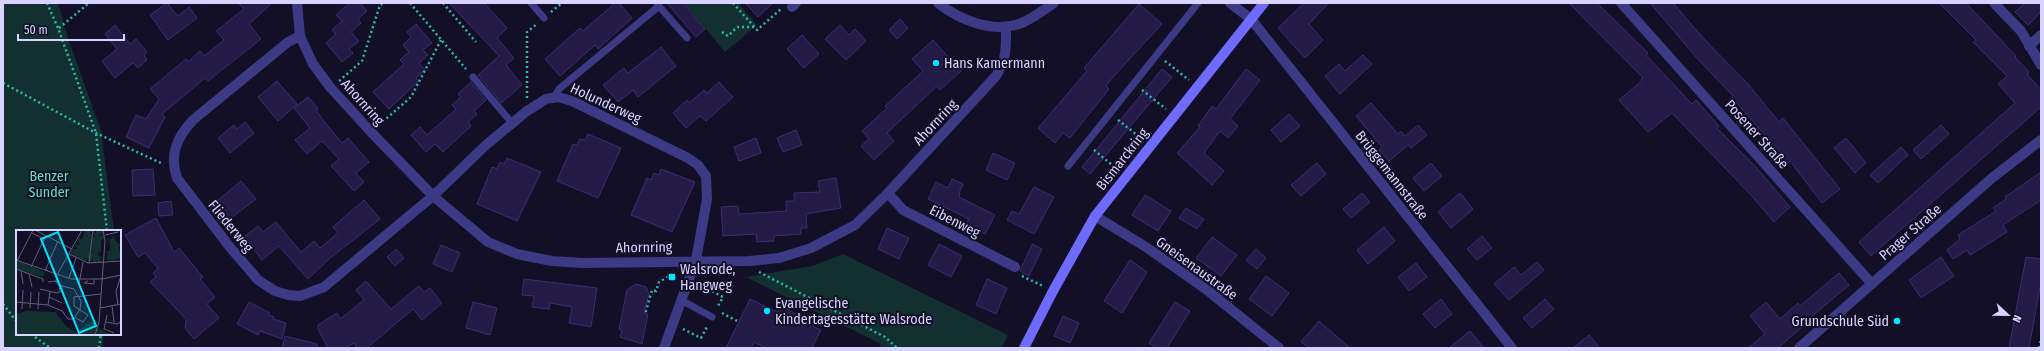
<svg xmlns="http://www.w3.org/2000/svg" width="2044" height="351" font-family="'Fira Sans Condensed',sans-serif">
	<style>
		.green { fill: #12302f }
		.building { fill: #241b47; stroke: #3b2d73 }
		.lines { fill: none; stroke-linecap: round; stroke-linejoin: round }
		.path { stroke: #2fb8b0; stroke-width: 2.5; stroke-dasharray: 2 3; stroke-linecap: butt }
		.lane { stroke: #3d3a85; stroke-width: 7 }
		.street { stroke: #3d3a85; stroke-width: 10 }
		.secondary { stroke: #6f6bff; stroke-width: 10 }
		.poi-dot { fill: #00e5ff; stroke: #130f26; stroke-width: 1.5 }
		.labels { text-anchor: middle; stroke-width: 4; stroke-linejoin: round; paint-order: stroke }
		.poi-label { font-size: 14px; fill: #d9d4ff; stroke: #130f26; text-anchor: start }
		.street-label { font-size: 14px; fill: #d9d4ff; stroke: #130f26 }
		.park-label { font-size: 14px; fill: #5fe0c0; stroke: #130f26 }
		.inset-road { fill: none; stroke: #625e7d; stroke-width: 1 }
		.view { fill: #00e5ff; fill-opacity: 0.15; stroke: #00e5ff; stroke-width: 2 }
		.inset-edge { fill: none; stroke: #d9d4ff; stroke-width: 2 }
	</style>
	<rect width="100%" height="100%" fill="#130f26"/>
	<!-- green -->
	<g class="green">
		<path d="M3,3H58L68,38L101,131L114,231H17V334H104L102,348H3Z"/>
		<path d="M684,3H738L757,25L725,52Z"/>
		<path d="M843,254L1008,335L1002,348H879L881,344L746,277L812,266Z"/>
	</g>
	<!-- building -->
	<g class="building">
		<path d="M167,3L178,16L189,7L197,18L168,40L150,15Z"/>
		<path d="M238,3H272L249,24L261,39L208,81L205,78L162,114L165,117L149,148L126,137L136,115L146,119L159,99L150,89L186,59L188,62L200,51L204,56L224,40L216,31L244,9Z"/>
		<path d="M349,3H360L367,11L358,19L361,23L351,32L359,41L349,49L353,53L342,62L326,43L336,34L332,30L342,21L336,15Z"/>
		<path d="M449,3H484L507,28L497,38L514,58L506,65L522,85L501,103L478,75L499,56Z"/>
		<path d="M615,3H619L632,18L598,49L595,45L560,76L545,59L580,28L583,31Z"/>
		<path d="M667,3H683L705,29L696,37Z"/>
		<path d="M745,3H773L758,17Z"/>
		<path d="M1304,3H1329L1309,24L1323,40L1305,58L1278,28Z"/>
		<path d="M1569,3H1597L1648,53L1646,55L1692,104L1696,100L1719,126L1717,128L1755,166L1790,207L1774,222L1750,194L1672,113L1648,132L1619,100L1642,81L1641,79L1643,78Z"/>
		<path d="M1650,3H1673L1705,40L1748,84L1779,122L1783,118L1840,189L1822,203L1790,161L1788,163L1732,97L1733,96L1696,57Z"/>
		<path d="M1939,3H1966L2016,56L2015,57L2029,72L2027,74L2041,90V107L1871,256L1859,242L2015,103L1998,84L2007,76L1973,42L1976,40Z"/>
		<path d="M2025,3H2041V12L2028,25L2015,12Z"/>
		<path d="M1139,4L1162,24L1113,77L1106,86L1109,89L1070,138L1063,133L1055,143L1038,128L1087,71L1084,68Z"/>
		<path d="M900,19L908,28L897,39L889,30Z"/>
		<path d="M416,24L432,43L423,50L428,55L419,63L425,70L416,78L419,81L389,109L373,92L404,64L400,60L409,52L403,45L411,37L407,32Z"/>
		<path d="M115,25L130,44L136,39L147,52L144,55L147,60L138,68L133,63L115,78L102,61L117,49L105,34Z"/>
		<path d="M840,25L849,35L855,29L866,41L846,60L825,39Z"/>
		<path d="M802,35L819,54L804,68L787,49Z"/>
		<path d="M933,40L961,71L940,90L937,86L887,133L894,141L874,160L861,146L869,139L862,131L887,108L885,106L923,71L912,59Z"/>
		<path d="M661,47L676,66L638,97L633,90L618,102L603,85L624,68L628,73Z"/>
		<path d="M1363,55L1372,64L1340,94L1325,76L1339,64L1345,71Z"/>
		<path d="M1162,69L1172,77L1090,174L1082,167Z"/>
		<path d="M1246,69L1260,80L1230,119L1238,126L1228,138L1220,131L1204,153L1224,171L1212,185L1177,153L1200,127L1198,126L1212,106L1216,109Z"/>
		<path d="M277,81L297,104L278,121L258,97Z"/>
		<path d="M471,82L486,100L474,111L477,114L468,122L471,126L443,152L435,144L426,152L411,135L420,127L427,135L456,109L452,105L461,97L458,94Z"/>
		<path d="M719,82L733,97L706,121L700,116L686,128L673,113L687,100L689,103L704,90L707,93Z"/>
		<path d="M308,97L318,108L316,110L323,120L342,143L348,138L369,162L356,173L364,182L354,191L331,166L339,159L322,141L307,154L295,140L310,128L294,108Z"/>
		<path d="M1371,103L1398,134L1401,131L1405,136L1418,125L1427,135L1411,148L1408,145L1389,161L1379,150L1382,147L1356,116Z"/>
		<path d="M1289,114L1300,126L1281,142L1271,130Z"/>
		<path d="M245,122L254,133L230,153L218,138L234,125L237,129Z"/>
		<path d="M1941,125L1949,134L1921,159L1913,150Z"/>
		<path d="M796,130L802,145L783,152L777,138Z"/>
		<path d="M588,134L621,148L598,198L557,181L573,144L577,145L580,139L585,140Z"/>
		<path d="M756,138L761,153L739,161L734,147Z"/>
		<path d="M1846,138L1866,163L1855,173L1834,148Z"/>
		<path d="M1901,147L1908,155L1878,183L1870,175Z"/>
		<path d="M993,153L1015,163L1007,180L986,170Z"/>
		<path d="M507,158L541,172L517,221L477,204L492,167L497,169L500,162L504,164Z"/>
		<path d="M1317,163L1326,174L1301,196L1291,185Z"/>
		<path d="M1431,163L1442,176L1424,191L1413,178Z"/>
		<path d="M153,169L155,195L133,196L132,170Z"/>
		<path d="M661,169L695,182L672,232L631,215L647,178L651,180L654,173L659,175Z"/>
		<path d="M2041,172V200L2003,225L2007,232L1970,255L1967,250L1953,259L1947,250L1960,239L1958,235L1996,211L1993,208L2006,199L2005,197Z"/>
		<path d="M836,178L841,208L806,214L807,228H801V234L774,236V241L757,242L756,234L723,236L721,207L738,206L739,214L786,211V201H794V193L820,192L818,181Z"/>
		<path d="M952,179L963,184L959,193L960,194L959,197L995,215L985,234L966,225L969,219L928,199L936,182L948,188Z"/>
		<path d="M241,181L256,199L222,225L215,216L223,209L217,201Z"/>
		<path d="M1034,187L1054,197L1034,234L1007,220L1012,211L1019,214Z"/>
		<path d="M1362,193L1370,202L1351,218L1343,209Z"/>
		<path d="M1460,193L1473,209L1451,228L1438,212Z"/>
		<path d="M1145,195L1171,211L1158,231L1132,215Z"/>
		<path d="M364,200L380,219L329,259L308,279L279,246L262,260L244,237L258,226L263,232L276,222L301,252L314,241L320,248L338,233L333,227Z"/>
		<path d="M171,201L173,215L159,216L158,203Z"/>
		<path d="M1186,208L1204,219L1197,229L1179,218Z"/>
		<path d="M156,218L174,252L179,248L203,277L200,279L215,297L207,304L219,318L194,339L185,328L186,319L150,282L156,277L153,273L158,268L145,253L138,257L125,235Z"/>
		<path d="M1384,227L1395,241L1368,264L1357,250Z"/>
		<path d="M887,228L909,238L899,259L878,249Z"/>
		<path d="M1482,236L1492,248L1477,260L1467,249Z"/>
		<path d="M1212,237L1237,255L1221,276L1196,258Z"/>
		<path d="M939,244L962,256L951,277L928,265Z"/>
		<path d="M1032,244L1042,249L1029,276L1020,271Z"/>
		<path d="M441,245L460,253L452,272L433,264Z"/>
		<path d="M396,249L404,258L395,266L387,257Z"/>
		<path d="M1256,249L1266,258L1257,269L1246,260Z"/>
		<path d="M1941,257L1954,276L1921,298L1909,280Z"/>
		<path d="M2026,257L2041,259V282L2029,348H2009Z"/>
		<path d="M1130,260L1147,272L1122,313L1104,301Z"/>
		<path d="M1537,262L1544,270L1509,300L1494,284L1514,267L1521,275Z"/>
		<path d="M1416,263L1427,277L1409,291L1398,277Z"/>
		<path d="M1839,273L1849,285L1810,318L1811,319L1778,348H1748L1765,334L1750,316L1766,302L1780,319L1798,303L1800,306Z"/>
		<path d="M1266,276L1289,293L1272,316L1249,299Z"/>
		<path d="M524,279L597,288L591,327L569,323L572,307L550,303L549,309L532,307L534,296L522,295Z"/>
		<path d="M987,279L1007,288L996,314L976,305Z"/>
		<path d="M366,281L391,309L419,286L424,292L430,288L442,303L422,320L413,309L367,348H357L354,343L345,348H328L318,329V325L337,313L340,319L364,300L356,290Z"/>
		<path d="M636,284L646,287L649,294L644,313L648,314L642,344L620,337L622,330L619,329L627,290Z"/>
		<path d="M750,299L775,311L778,305L798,315L796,319L821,330L812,348H766L754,342L751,348H726Z"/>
		<path d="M1441,299L1452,314L1435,328L1423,314Z"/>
		<path d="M1545,299L1554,309L1532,328L1523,318Z"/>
		<path d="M249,302L270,313L268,315L274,317L273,319L286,323L282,339L260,331L258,335L237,324Z"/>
		<path d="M473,302L497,308L490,335L466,328Z"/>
		<path d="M1175,302L1190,311L1167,348H1157L1149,343Z"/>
		<path d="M1063,316L1079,323L1070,343L1054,336Z"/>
		<path d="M1319,321L1350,348H1309L1301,342Z"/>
		<path d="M1470,331L1484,348H1449Z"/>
		<path d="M1589,335L1600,348H1573Z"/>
		<path d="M285,336L317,344V348H282Z"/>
	</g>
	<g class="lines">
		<!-- path -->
		<g class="path">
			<path d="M47,3L58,28L96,133L107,231"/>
			<path d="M410,3L466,69"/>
			<path d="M443,3L476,42"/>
			<path d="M733,3L757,30L781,9"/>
			<path d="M551,12L562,3"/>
			<path d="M59,28L89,3"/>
			<path d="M722,32L728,36L737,27H754"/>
			<path d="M1165,61L1189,80"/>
			<path d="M339,81L362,61L380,5L383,3"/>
			<path d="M3,83L96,133L163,164"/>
			<path d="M1142,90L1166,109"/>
			<path d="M527,98V32L537,24"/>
			<path d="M1118,120L1142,139"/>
			<path d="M379,125L411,97L441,40"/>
			<path d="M1094,150L1118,170"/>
			<path d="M759,272L885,337L897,348"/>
			<path d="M1022,276L1043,286"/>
			<path d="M699,284L723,297L717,308"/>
			<path d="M3,304L17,322"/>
			<path d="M645,311H646L652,290L656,291L659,282L673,274"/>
			<path d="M722,313L739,322"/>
			<path d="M683,329L701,338L708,325"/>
			<path d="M31,334L50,348"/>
			<path d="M99,348L101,334"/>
			<path d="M2039,348L2041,340"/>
		</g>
		<!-- lane -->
		<g class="lane">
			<path d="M531,3L544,18"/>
			<path d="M657,4L687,38"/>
			<path d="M473,77L512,123"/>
			<path d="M554,98L559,89L659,6"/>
			<path d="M1068,166L1198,3"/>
			<path d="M683,301L712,317"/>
		</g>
		<!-- street -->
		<g class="street">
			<path d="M297,3L300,36L313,64L330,87L371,132L433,196L488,242L517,254L552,261L582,263L749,261L779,258L811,248L855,225L888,193L996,76C1007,58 1006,48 1006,27"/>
			<path d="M938,3C960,20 991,33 1019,24C1031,20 1043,10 1054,3"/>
			<path d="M1230,3L1251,19L1512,348"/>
			<path d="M1621,3L1872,284"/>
			<path d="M1994,3L2021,31L2041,65"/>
			<path d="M792,7L796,3"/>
			<path d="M300,36L288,42L193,120C177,137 169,155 177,178L229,246L258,280L275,291L288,295L300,296L324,287L433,196L486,145L527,111L546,99L558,97L572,101L688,158L698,165L706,176L707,199L696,260L664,348"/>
			<path d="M2029,46L2041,35"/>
			<path d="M888,193L903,210L1015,267"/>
			<path d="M1095,216L1146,247L1207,290L1279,348"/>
			<path d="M1799,348L1992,178L2041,140"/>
		</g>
		<!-- secondary -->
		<path class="secondary" d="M1024,348L1053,291L1095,216L1264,3"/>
	</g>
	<!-- markers -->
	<g class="poi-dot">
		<circle cx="936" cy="63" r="4"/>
		<rect x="668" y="273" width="8" height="8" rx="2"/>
		<circle cx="767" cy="311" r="4"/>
		<circle cx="1897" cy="321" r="4"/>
	</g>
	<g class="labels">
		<!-- poi labels -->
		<g class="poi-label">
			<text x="944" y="68">Hans Kamermann</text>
			<text x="680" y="274">Walsrode,<tspan x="680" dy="16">Hangweg</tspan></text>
			<text x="775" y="308">Evangelische<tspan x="775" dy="16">Kindertagesstätte Walsrode</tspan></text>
			<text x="1889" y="326" text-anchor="end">Grundschule Süd</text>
		</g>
		<!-- street labels -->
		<g class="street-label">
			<text transform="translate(363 102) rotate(48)" y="5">Ahornring</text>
			<text transform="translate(606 103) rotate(25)" y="5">Holunderweg</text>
			<text transform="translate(935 122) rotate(-47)" y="5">Ahornring</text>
			<text transform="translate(1757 134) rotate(48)" y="5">Posener Straße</text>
			<text transform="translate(1122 159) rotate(-52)" y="5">Bismarckring</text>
			<text transform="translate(1392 175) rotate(52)" y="5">Brüggemannstraße</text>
			<text transform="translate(955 221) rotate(27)" y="5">Eibenweg</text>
			<text transform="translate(231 226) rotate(51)" y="5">Fliederweg</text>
			<text transform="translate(1910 232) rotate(-41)" y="5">Prager Straße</text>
			<text transform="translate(644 247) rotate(-1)" y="5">Ahornring</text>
			<text transform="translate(1197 268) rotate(36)" y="5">Gneisenaustraße</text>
		</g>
		<!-- park labels -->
		<g class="park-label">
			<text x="49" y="181">Benzer<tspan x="49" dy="16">Sunder</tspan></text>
		</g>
	</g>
	<!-- overview -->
	<g transform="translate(16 230)">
		<rect width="105" height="105" fill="#130f26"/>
		<path d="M76,0L77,2H74L76,7H73L76,9L73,30L71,28L70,31L73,32L58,26L57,22V25L54,23L58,16L57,19H61L59,14L63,15V11L60,13L66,1L63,11L67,7L68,1ZM80,0H86L87,3L83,5L84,7L88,4V6L89,9L85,10V21L82,23L83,26L87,27L84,29L87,33H77V29L74,33V23H77L75,20H78L75,19L76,13L79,14L76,12L78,6L81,8L79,6L77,1L80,3ZM100,4L98,8L102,14L105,13L103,17L105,31L103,28L97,31L90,29L92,23H89L94,20V12L91,8L95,9ZM2,31L29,42L27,47L0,39ZM10,81L39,82L51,97L60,102L73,93L82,91L81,98L97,105H0V84Z" fill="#12302f"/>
		<path class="inset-road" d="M19,0L56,19M16,3L28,9M89,5L102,2M53,24L72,33L105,31M0,30L55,49H86L105,45M0,33L17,0M73,33L77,0M15,37L30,5M0,39L27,49V52M5,41L7,54M29,41L42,11M13,44L16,57M53,48L60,28M72,51L68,53L78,54V49M32,52L39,51L44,57L43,61M63,54L67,32M24,59L41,63L46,61V56L40,51L41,45L66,0M33,67L46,73M0,72L32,75L46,81L52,89H58L64,79L65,71L58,59L46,56M32,75L34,62M102,75L100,61L105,46M96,76L98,92M14,78L15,62M84,78L105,74M6,79L7,60M22,79L23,62M91,85L88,99L98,103M60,88L67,92L72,85L58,76V67L85,64M90,92L102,94L105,91M79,105L83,92L89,11L87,0"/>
		<path class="view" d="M42,2L80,96L63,103L25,9Z"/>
		<rect width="105" height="105" class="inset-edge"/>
	</g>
	<!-- border -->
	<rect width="2044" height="351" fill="none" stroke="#d9d4ff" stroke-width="8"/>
	<!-- north arrow -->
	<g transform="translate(2008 315) rotate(112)" stroke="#130f26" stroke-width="3" paint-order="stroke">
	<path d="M0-3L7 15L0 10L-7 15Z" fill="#d9d4ff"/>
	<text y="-6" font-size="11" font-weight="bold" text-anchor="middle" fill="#d9d4ff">N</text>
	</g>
	<!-- scale -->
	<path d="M18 34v6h106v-6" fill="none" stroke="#d9d4ff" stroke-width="2"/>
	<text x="24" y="34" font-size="12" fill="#d9d4ff" stroke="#130f26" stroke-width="3" paint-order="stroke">50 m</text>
</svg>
